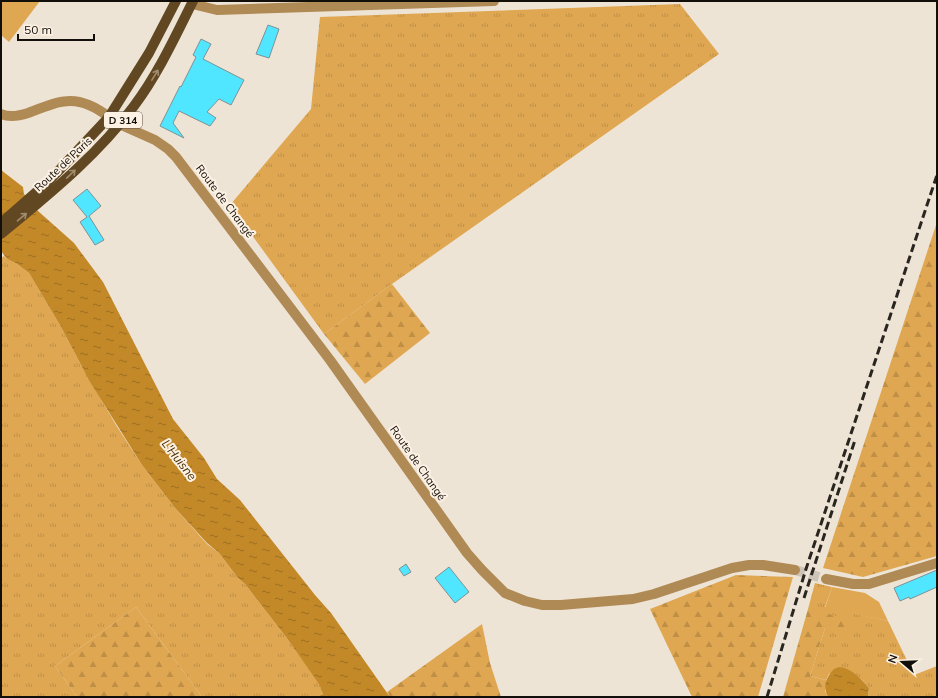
<svg xmlns="http://www.w3.org/2000/svg" width="938" height="698" font-family="Mulish,sans-serif">
	<style>
		.grass { fill: url(#grass-tufts) }
		.forest { fill: url(#forest-firs) }
		.green { fill: #e0a752 }
		.water { fill: url(#water-ripples) }
		.building { fill: #51e6ff; stroke: #7e9194 }
		.lines { fill: none; stroke-linecap: round; stroke-linejoin: round }
		.minor-tunnel { stroke: #cdc4b7; stroke-width: 10; stroke-dasharray: 10 5; stroke-linecap: butt }
		.minor { stroke: #b08a54; stroke-width: 10 }
		.major { stroke: #624822; stroke-width: 10 }
		.rail { stroke: #29251f; stroke-width: 3; stroke-dasharray: 8 4; stroke-linecap: butt }
		.oneway { stroke: #a08c6f }
		.labels { text-anchor: middle; stroke-width: 4; stroke-linejoin: round; paint-order: stroke }
		.shield { fill: #fcf1e3; stroke: #58534b; stroke-width: 1 }
		.shield-label { font-size: 10px; font-weight: bold; fill: #120f0a }
		.street-label { font-size: 11px; fill: #120f0a; stroke: #fcf1e3 }
		.water-label { font-size: 12px; font-style: italic; fill: #442c03; stroke: #fcf1e3 }
	</style>
	<defs>
		<pattern id="grass-tufts" width="24" height="20" patternUnits="userSpaceOnUse"><rect width="24" height="20" fill="#e0a752"/><path d="M3 7l-1-3M5 7V3M7 7l1-3M15 17l-1-3M17 17v-4M19 17l1-3" fill="none" stroke="#bf8f46"/></pattern>
		<pattern id="forest-firs" width="22" height="20" patternUnits="userSpaceOnUse"><rect width="22" height="20" fill="#e0a752"/><path d="M5 1l3.5 6h-7zM16 11l3.5 6h-7z" fill="#bf8f46"/></pattern>
		<pattern id="water-ripples" width="26" height="14" patternUnits="userSpaceOnUse"><rect width="26" height="14" fill="#c38928"/><path d="M2 4q2-2 4 0t4 0M15 11q2-2 4 0t4 0" fill="none" stroke="#9d6e21"/></pattern>
	</defs>
	<rect width="100%" height="100%" fill="#eee4d6"/>
	<!-- grass -->
	<g class="grass">
		<path d="M680,4L719,54L392,284L324,334L230,205L311,109L320,17Z"/>
		<path d="M4,256L7,259L17,264L29,273L61,327L81,365L116,425L142,465L175,508L207,544L219,553L238,578L245,584L286,637L319,683L323,694L316,697H202L136,607L55,666L77,697H1V258Z"/>
		<path d="M815,583L832,587L825,607L888,621L914,675L937,666V697H868L869,688L862,680L850,671L829,674L826,680L810,676L825,628L808,609Z"/>
	</g>
	<!-- forest -->
	<g class="forest">
		<path d="M937,222V556L863,577L823,568Z"/>
		<path d="M392,284L430,333L365,384L324,334Z"/>
		<path d="M736,575L793,577L758,697H692L650,609Z"/>
		<path d="M136,607L202,697H77L55,666Z"/>
		<path d="M808,609L859,622L843,639L825,628L810,676L826,680L825,691L828,697H783Z"/>
		<path d="M482,624L490,663L501,697H390L387,692Z"/>
	</g>
	<!-- green -->
	<g class="green">
		<path d="M1,1H40L9,42L1,35Z"/>
		<path d="M832,587L865,593L879,602L888,621L825,608Z"/>
	</g>
	<!-- water -->
	<g class="water">
		<path d="M1,170L23,187L24,194L38,211L74,243L103,282L173,419L204,458L217,479L240,500L315,595L331,613L390,697H316L323,694L319,684L286,637L245,584L238,578L219,553L207,543L175,508L142,465L90,382L61,327L29,273L17,264L7,259L1,251Z"/>
		<path d="M839,667C852,668 861,679 869,688L868,697H828C822,685 826,678 834,669Z"/>
	</g>
	<!-- building -->
	<g class="building">
		<path d="M268,25L279,29L269,58L256,54Z"/>
		<path d="M201,39L211,44L203,59L244,80L231,105L219,99L207,112L216,118L210,126L179,111L173,123L184,138L160,126L180,86L181,87L196,57L193,55Z"/>
		<path d="M87,189L101,206L89,216L104,240L95,245L80,222L87,217L73,200Z"/>
		<path d="M406,564L411,572L404,576L399,569Z"/>
		<path d="M449,567L469,592L455,603L435,578Z"/>
		<path d="M937,570V587L910,599L909,597L900,601L894,588Z"/>
	</g>
	<g class="lines">
		<!-- minor-tunnel -->
		<path class="minor-tunnel" d="M795,570L826,579"/>
		<!-- minor -->
		<g class="minor">
			<path d="M192,4L217,10L494,1"/>
			<path d="M1,114C10,118 19,116 28,113C62,100 77,93 109,117"/>
			<path d="M119,124L155,140L168,149L176,157L330,360L467,553L482,570L505,593L525,601L542,605H561L633,599L654,594L732,568L749,565H763L795,570"/>
			<path d="M826,579L853,584H869L937,563"/>
		</g>
		<!-- major -->
		<g class="major">
			<path d="M1,223L50,180L109,117L149,53L176,1"/>
			<path d="M1,234C48,195 97,156 134,106C158,74 175,37 193,1"/>
		</g>
		<!-- rail -->
		<g class="rail">
			<path d="M804,598L855,440"/>
			<path d="M767,697L806,569L937,175"/>
		</g>
	</g>
	<!-- one-way arrows -->
	<defs><path id="oneway-shaft" d="M-6 0H5M1.5-3L5.5 0L1.5 3" fill="none" stroke-width="1.6" stroke-linecap="round" stroke-linejoin="round"/></defs>
	<g class="oneway">
		<use href="#oneway-shaft" transform="translate(155 75) rotate(-58)"/>
		<use href="#oneway-shaft" transform="translate(71 174) rotate(-44)"/>
		<use href="#oneway-shaft" transform="translate(22 217) rotate(-40)"/>
	</g>
	<g class="labels">
		<!-- shield labels -->
		<rect class="shield" x="104" y="112" width="38" height="16" rx="3"/>
		<g class="shield-label">
			<text x="123" y="124">D 314</text>
		</g>
		<!-- street labels -->
		<g class="street-label">
			<text transform="translate(63 164) rotate(-43)" y="4">Route de Paris</text>
			<text transform="translate(225 201) rotate(53)" y="4">Route de Changé</text>
			<text transform="translate(418 463) rotate(55)" y="4">Route de Changé</text>
		</g>
		<!-- water labels -->
		<g class="water-label">
			<text transform="translate(179 460) rotate(52)" y="4">L'Huisne</text>
		</g>
	</g>
	<!-- border -->
	<rect width="938" height="698" fill="none" stroke="#120f0a" stroke-width="4"/>
	<!-- north arrow -->
	<g transform="translate(902 662) rotate(289)" stroke="#fcf1e3" stroke-width="3" paint-order="stroke">
	<path d="M0-3L7 15L0 10L-7 15Z" fill="#120f0a"/>
	<text y="-6" font-size="11" font-weight="bold" text-anchor="middle" fill="#120f0a">N</text>
	</g>
	<!-- scale -->
	<path d="M18 34v6h76v-6" fill="none" stroke="#120f0a" stroke-width="2"/>
	<text x="24" y="34" font-size="12" fill="#120f0a" stroke="#fcf1e3" stroke-width="3" paint-order="stroke">50 m</text>
</svg>
